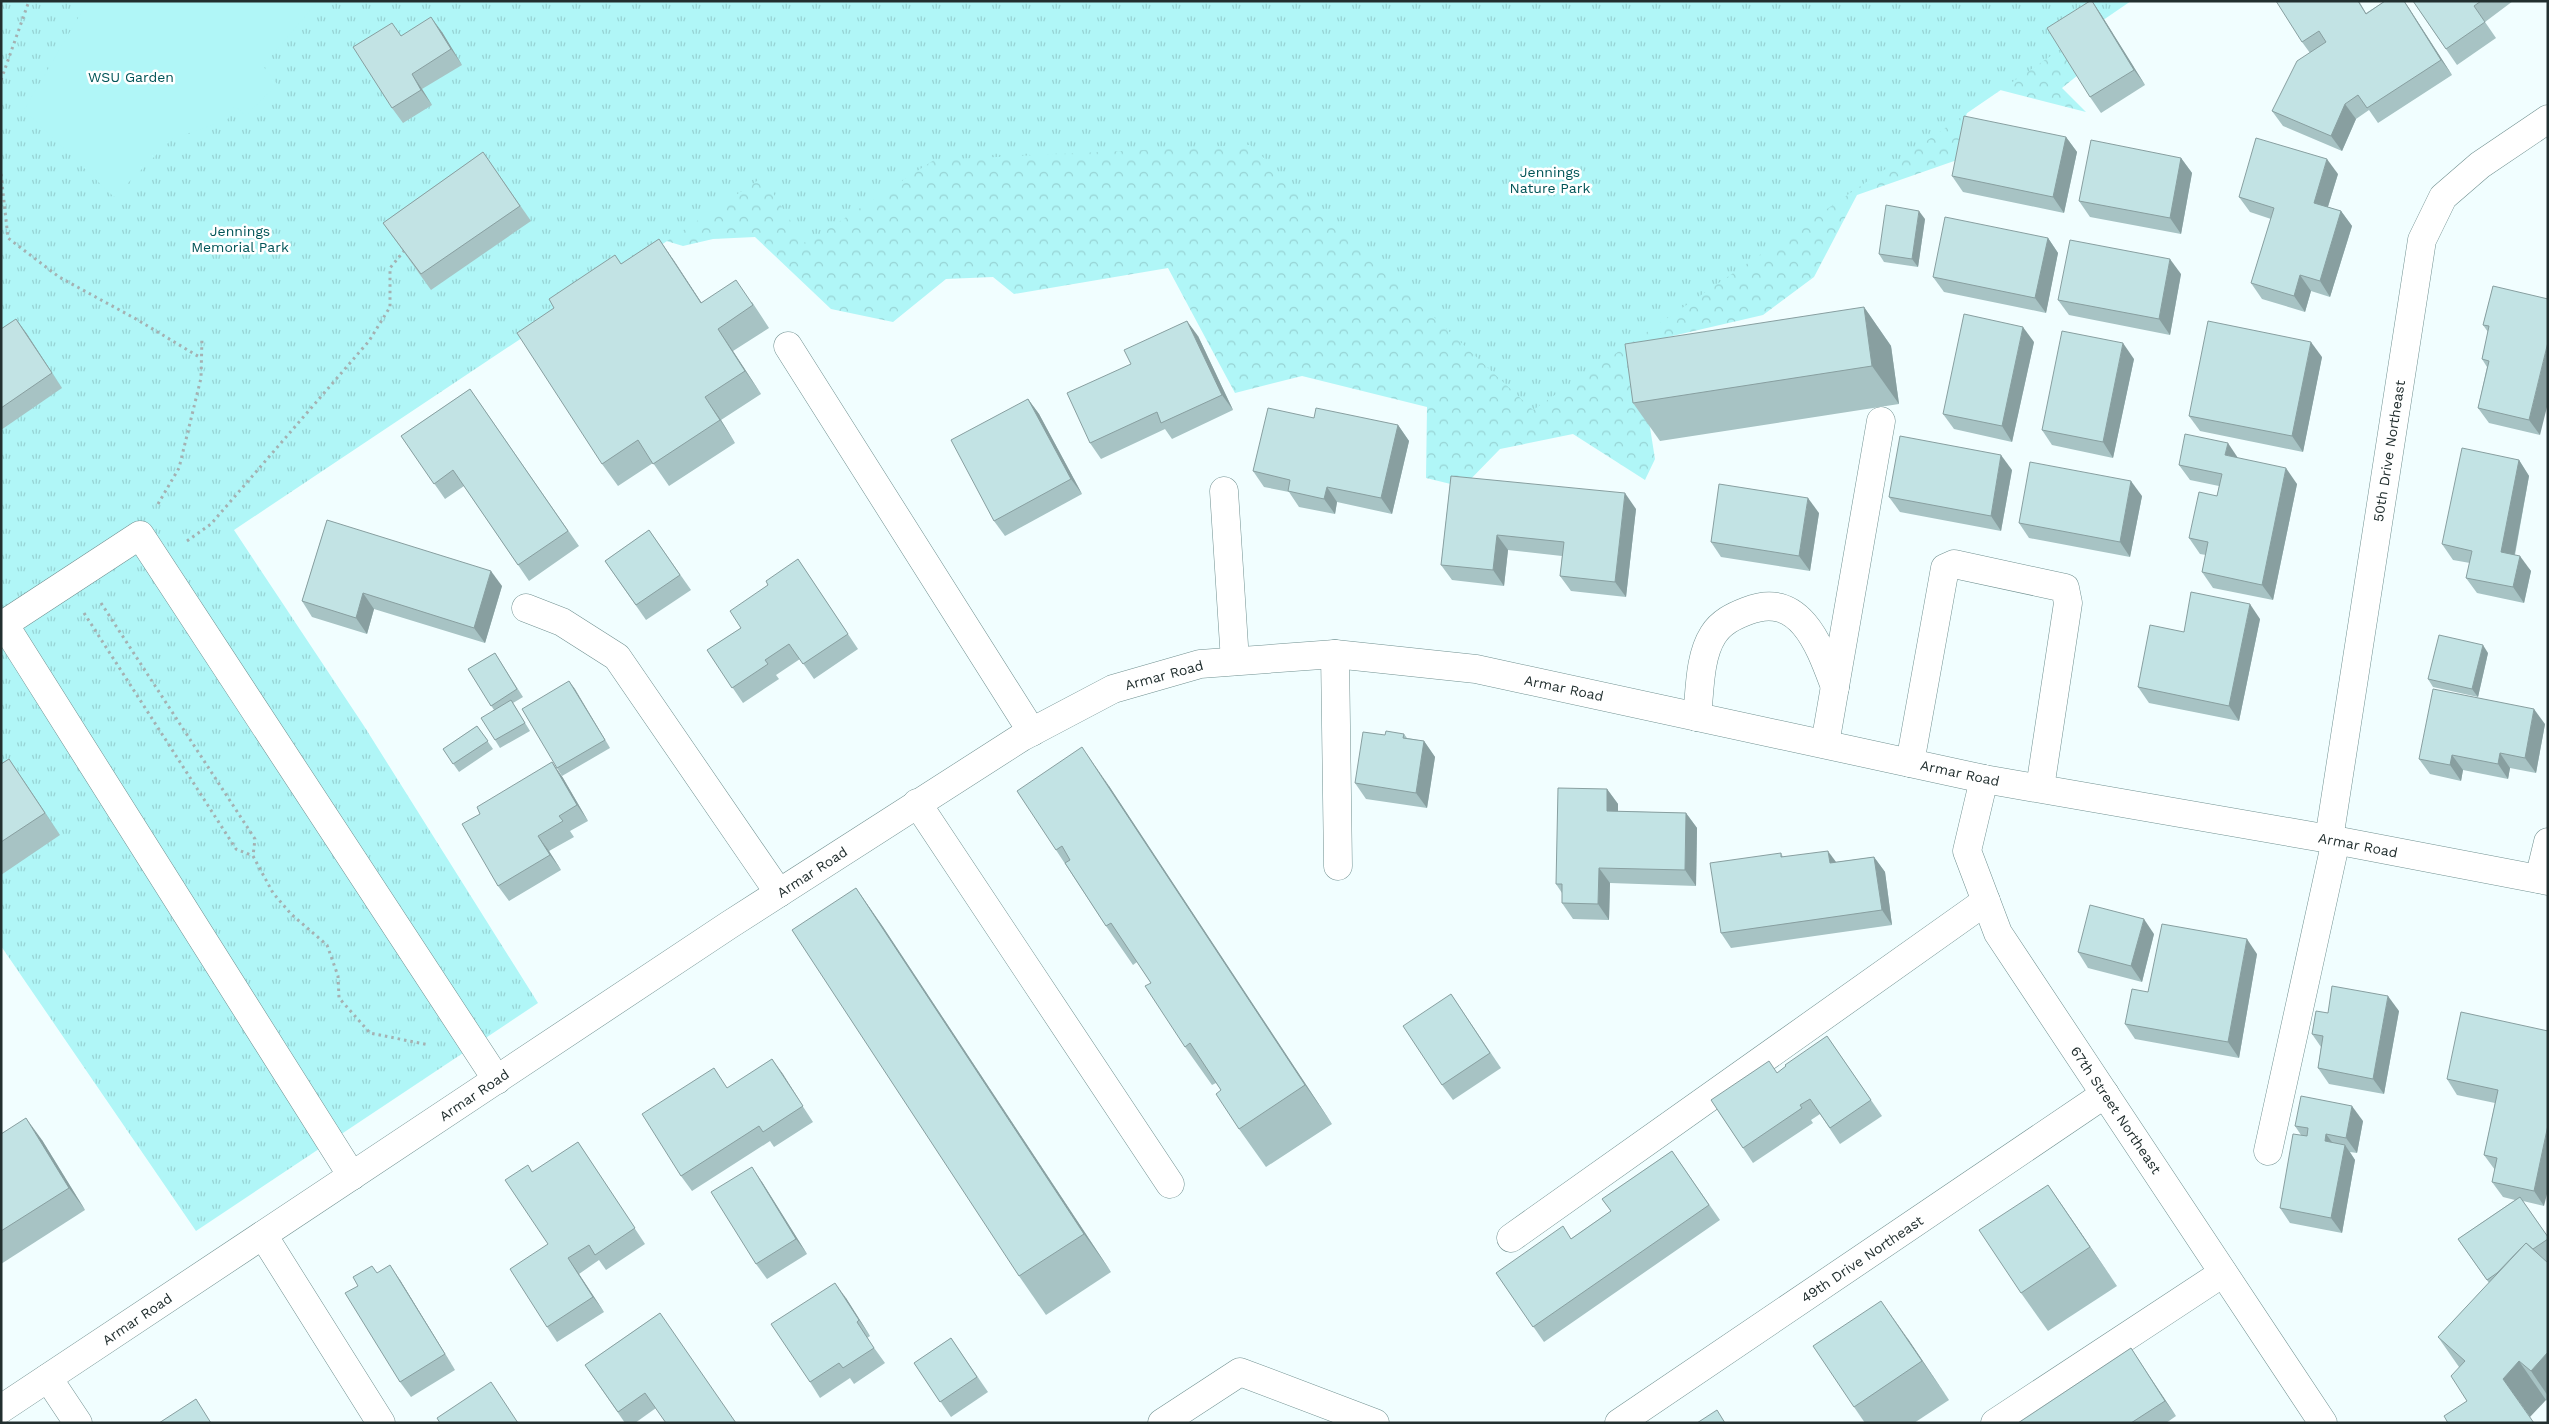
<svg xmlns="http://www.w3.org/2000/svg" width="2549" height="1424" font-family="'Work Sans',sans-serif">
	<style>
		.forest { fill: url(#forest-crowns) }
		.park { fill: url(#park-tufts) }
		.garden { fill: #b0f6f7 }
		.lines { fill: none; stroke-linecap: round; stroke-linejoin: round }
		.minor-casing { stroke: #719191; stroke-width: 29 }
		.path { stroke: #a4b1b2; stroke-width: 3; stroke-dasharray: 2.5 4; stroke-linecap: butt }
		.minor { stroke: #fff; stroke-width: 28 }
		.wall { fill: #a7c3c4 }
		.shaded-wall { fill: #889fa0 }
		.building { fill: #c2e3e4; stroke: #889fa0 }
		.labels { text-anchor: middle; stroke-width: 5; stroke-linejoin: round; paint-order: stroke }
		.park-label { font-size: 14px; fill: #005457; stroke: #fff }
		.street-label { font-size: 14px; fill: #222f2f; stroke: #fff }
	</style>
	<defs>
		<pattern id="forest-crowns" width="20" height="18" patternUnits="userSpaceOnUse" patternTransform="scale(1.25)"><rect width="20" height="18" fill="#b0f6f7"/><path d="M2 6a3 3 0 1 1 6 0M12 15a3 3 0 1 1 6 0" fill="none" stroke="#97d3d4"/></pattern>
		<pattern id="park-tufts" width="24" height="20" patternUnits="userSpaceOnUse" patternTransform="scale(1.25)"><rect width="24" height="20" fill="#b0f6f7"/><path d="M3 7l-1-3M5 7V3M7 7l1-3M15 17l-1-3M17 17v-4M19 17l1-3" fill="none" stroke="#97d3d4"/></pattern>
	</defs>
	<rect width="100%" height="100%" fill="#f1feff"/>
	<!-- forest -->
	<path class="forest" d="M505,1H2056L2078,75L2062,88L2086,112L1973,83L1957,160L1857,195L1814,277L1763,315L1668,337L1642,377L1655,459L1645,480L1573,434L1500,449L1463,487L1426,478L1427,407L1302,376L1235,393L1168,268L1014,294L993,277L946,279L893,322L831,309L755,237L713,239L683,246L653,237Z"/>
	<!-- park -->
	<path class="park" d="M1,1H2131L1533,410L1250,145L934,160L805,244L763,177L234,530L364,726L538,1003L196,1231L1,946Z"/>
	<!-- garden -->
	<path class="garden" d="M88,1H318L263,66L277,84L246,116L235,106L227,120L172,139L114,197L24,110Z"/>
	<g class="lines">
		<!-- minor casing -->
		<g class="minor-casing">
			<g id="minor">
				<path d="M788,346L1032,732"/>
				<path d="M1224,491L1235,661"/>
				<path d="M526,608L562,622L617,657L779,893"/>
				<path d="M1335,654L1338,866"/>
				<path d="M1697,717C1700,691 1699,657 1713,635C1721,622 1734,616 1747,611C1801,590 1820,647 1835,687"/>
				<path d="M1825,744L1881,421"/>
				<path d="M1910,763L1945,568L1954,564L2065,588L2068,603L2040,788"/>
				<path d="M1984,779L1967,851L1998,933L2323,1423"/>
				<path d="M917,803L1170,1184"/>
				<path d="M2329,839L2422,240L2443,197L2480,165L2548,119"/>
				<path d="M2539,879L2548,842"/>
				<path d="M2268,1151L2336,840"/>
				<path d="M352,1176L4,624L140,535L497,1080"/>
				<path d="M263,1235L381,1423"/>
				<path d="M1511,1238L1986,901"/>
				<path d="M48,1378L78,1423"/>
				<path d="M1,1409L729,925L1022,737L1113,689L1200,664L1335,654L1476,669L1984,779L2329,839L2548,881"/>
				<path d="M1162,1423L1240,1372L1375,1423"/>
				<path d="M1619,1423L2105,1094"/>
				<path d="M1995,1423L2223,1273"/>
			</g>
		</g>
		<!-- path -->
		<g class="path">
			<path d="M1,80L29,1"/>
			<path d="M1,174L8,238L59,277L136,319L201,358"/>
			<path d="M158,504L179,468L201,378L202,337"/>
			<path d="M187,541L211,524L369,341L390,307V268L404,251"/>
			<path d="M101,603L255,839L253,856L273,893L291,914L327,945L338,976L339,998L370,1033L429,1045"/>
			<path d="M84,613L236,849L253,856"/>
		</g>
		<!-- minor -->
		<use href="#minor" class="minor"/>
	</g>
	<!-- wall -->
	<g class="wall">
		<path d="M2092,1L2102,16L2145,85L2101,113L2090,97Z"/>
		<path d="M2359,1L2366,13L2385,1H2404L2452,75L2378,123L2369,110L2356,119L2342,151L2283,126L2272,111L2310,53L2302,42Z"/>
		<path d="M2413,1H2513L2485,22L2496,38L2457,65Z"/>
		<path d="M442,32L462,65L422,89L432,105L403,123L392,108L401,36Z"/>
		<path d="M2066,137L2077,152L2064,213L1963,192L1952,176Z"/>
		<path d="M483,152L531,221L431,290L383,223Z"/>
		<path d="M2181,158L2192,173L2181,234L2090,217L2079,201Z"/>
		<path d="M2338,174L2328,207L2341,211L2352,226L2330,297L2311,291L2305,312L2262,299L2251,283L2271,219L2250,212L2239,197Z"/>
		<path d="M1925,219L1918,267L1884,262L1879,254Z"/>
		<path d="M2048,238L2058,253L2046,313L1944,292L1933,277Z"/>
		<path d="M659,239L701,302H752L769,328L733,351L761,394L721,420L735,443L669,486L653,463L618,486L602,464L621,264Z"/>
		<path d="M2181,274L2170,335L2069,315L2058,300Z"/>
		<path d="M2493,286L2540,435L2489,423L2478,408L2487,367L2482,359L2488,332L2483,325Z"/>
		<path d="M1864,307L1891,346L1899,404L1660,441L1633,403Z"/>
		<path d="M16,319L62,388L1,430V329Z"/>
		<path d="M1198,336L1233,410L1172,439L1165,429L1101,459L1090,443Z"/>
		<path d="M2034,342L2012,442L1954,429L1943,414Z"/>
		<path d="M2322,357L2303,452L2200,431L2189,416Z"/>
		<path d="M2134,359L2113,458L2052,445L2042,430Z"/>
		<path d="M470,389L579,546L529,581L464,486L445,499L401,436Z"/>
		<path d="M1028,399L1039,414L1082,494L1005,536L994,521Z"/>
		<path d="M1314,418L1398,425L1409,441L1392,514L1337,502L1335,514L1299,507L1289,492L1264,487L1253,471Z"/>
		<path d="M2238,458L2297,484L2273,600L2213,588L2202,572L2206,555L2200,554L2189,538L2217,496L2219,486L2190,480L2179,465Z"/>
		<path d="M2519,460L2529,476L2515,555L2531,571L2524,603L2477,593L2466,578L2470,563L2453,560L2442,544Z"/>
		<path d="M2012,470L2001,531L1900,512L1889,497Z"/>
		<path d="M1451,476L1636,509L1626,597L1571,591L1560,576L1562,556L1508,550L1504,586L1452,580L1441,565Z"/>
		<path d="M2142,496L2130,557L2029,538L2019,523Z"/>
		<path d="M1819,513L1810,571L1721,557L1711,542Z"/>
		<path d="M327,520L502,586L485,643L374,609L367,634L312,617L302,601Z"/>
		<path d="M649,530L691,590L646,620L605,561Z"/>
		<path d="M798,559L858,649L814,679L800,659L776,675L779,679L743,703L707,650L741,628L768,585Z"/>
		<path d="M2260,619L2239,721L2149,703L2138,687Z"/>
		<path d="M495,653L523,697L513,703L530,731L500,748L495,740L494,710L468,669Z"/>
		<path d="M2488,653L2478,697L2433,687L2428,679Z"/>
		<path d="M569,681L610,748L562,776L557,768Z"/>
		<path d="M2545,724L2536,773L2510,768L2508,779L2463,770L2461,781L2430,774L2419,759Z"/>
		<path d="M477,726L493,749L459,772L443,749Z"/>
		<path d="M1404,734L1407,738L1424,741L1435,757L1427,808L1366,799L1355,783L1385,735Z"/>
		<path d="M9,759L60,835L1,875V764Z"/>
		<path d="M552,762L563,778L588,821L570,831L574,837L549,851L561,870L509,901L498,886L480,814Z"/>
		<path d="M1109,786L1332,1124L1266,1167L1239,1129L1221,1090L1216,1083L1212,1085L1185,1047L1151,983L1137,962L1133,965L1106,926L1056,850Z"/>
		<path d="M1607,789L1618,804V811L1686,813L1697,828L1696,886L1610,883L1609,920L1573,919L1562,903V893L1556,884Z"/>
		<path d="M1781,853L1783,857L1836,862L1874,857L1885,872L1892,925L1731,948L1721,933Z"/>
		<path d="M856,888L883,927L1111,1272L1046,1315L1019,1276Z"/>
		<path d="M2154,934L2142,982L2088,968L2078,952Z"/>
		<path d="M2257,954L2239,1058L2135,1039L2125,1024Z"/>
		<path d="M1451,994L1501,1068L1453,1100L1442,1085Z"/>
		<path d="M2399,1011L2384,1094L2329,1084L2318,1068L2321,1047L2312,1034L2328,1013Z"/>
		<path d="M2548,1031L2544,1206L2523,1201L2548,1237V1401L2546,1400L2467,1401L2459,1367L2438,1337L2489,1283L2458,1239L2515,1200L2503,1197L2492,1182L2495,1170L2484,1155L2495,1103L2457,1095L2447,1079Z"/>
		<path d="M1827,1036L1882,1116L1840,1144L1820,1114L1811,1120L1813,1123L1753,1163L1711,1100L1777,1073Z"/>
		<path d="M772,1059L813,1122L774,1147L770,1141L692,1191L681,1176L728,1088Z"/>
		<path d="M2363,1121L2357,1153L2350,1152L2355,1160L2342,1233L2290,1223L2280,1208L2301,1135L2295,1126Z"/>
		<path d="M1,1134L42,1140L85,1210L1,1264Z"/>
		<path d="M578,1142L645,1244L606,1270L599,1260L579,1274L604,1312L557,1342L547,1327L548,1244L533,1172Z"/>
		<path d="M1672,1151L1720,1220L1544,1342L1496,1273L1572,1238L1611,1211L1602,1199Z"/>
		<path d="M762,1182L807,1254L767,1279L756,1264Z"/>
		<path d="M2048,1185L2117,1286L2048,1331L2021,1293Z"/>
		<path d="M377,1273L400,1280L455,1370L411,1397L400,1382Z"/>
		<path d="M846,1298L870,1336L867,1338L885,1363L854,1384L850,1378L820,1398L810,1382Z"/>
		<path d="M660,1313L656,1408L635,1423H625L585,1365Z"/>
		<path d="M951,1338L988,1392L951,1417L914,1363Z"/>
		<path d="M1908,1339L1949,1400L1914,1423H1865L1854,1407Z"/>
		<path d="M2131,1348L2176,1416L2166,1423H2018Z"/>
	</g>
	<!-- shaded-wall -->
	<g class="shaded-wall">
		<path d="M2092,1L2102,16L2145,85L2134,70Z"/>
		<path d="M2404,1L2409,8L2452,75L2441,60Z"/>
		<path d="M431,17L442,32L462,65L451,49Z"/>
		<path d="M412,74L422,89L432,105L421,90Z"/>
		<path d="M2345,104L2356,119L2342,151L2331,136Z"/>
		<path d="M2066,137L2077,152L2064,213L2053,197Z"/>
		<path d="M2181,158L2192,173L2181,234L2170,218Z"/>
		<path d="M2327,159L2338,174L2324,219L2314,203Z"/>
		<path d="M1919,211L1925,219L1918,267L1912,259Z"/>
		<path d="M2341,211L2352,226L2330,297L2320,281Z"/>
		<path d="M2048,238L2058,253L2046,313L2035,298Z"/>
		<path d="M659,239L675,262L716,325L701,303Z"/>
		<path d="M2170,259L2181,274L2170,335L2159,319Z"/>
		<path d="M2300,275L2311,291L2305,312L2294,296Z"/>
		<path d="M1864,307L1891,346L1899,404L1872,366Z"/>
		<path d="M16,319L27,334L62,388Z"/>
		<path d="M1187,321L1198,336L1233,410L1222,395Z"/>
		<path d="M2023,327L2034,342L2012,442L2002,426Z"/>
		<path d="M718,329L733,351L761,394L745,371Z"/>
		<path d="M2311,342L2322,357L2303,452L2292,436Z"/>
		<path d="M2548,342V403L2540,435L2529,420Z"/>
		<path d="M2123,343L2134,359L2113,458L2103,442Z"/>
		<path d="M705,397L721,420L735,443Z"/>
		<path d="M1028,399L1039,414L1082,494L1071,479Z"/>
		<path d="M1398,425L1409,441L1392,514L1381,498Z"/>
		<path d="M2228,443L2238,458L2225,455Z"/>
		<path d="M2001,455L2012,470L2001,531L1991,516Z"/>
		<path d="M2519,460L2529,476L2512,568L2501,552Z"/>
		<path d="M2286,468L2297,484L2273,600L2262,585Z"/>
		<path d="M2131,481L2142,496L2130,557L2120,542Z"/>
		<path d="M1327,487L1337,502L1335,514L1324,499Z"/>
		<path d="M1625,493L1636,509L1626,597L1615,582Z"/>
		<path d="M1808,498L1819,513L1810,571L1799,556Z"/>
		<path d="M1497,535L1508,550L1504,586L1493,570Z"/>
		<path d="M2520,556L2531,571L2524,603L2513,587Z"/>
		<path d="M491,571L502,586L485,643L474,628Z"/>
		<path d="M363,593L374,609L367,634L356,618Z"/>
		<path d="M2250,604L2260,619L2239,721L2229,706Z"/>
		<path d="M2483,645L2488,653L2478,697L2472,689Z"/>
		<path d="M569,681L575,689L610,748L605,740Z"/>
		<path d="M2534,709L2545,724L2536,773L2525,758Z"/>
		<path d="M1424,741L1435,757L1427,808L1416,793Z"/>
		<path d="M1082,747L1109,786L1332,1124L1305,1085Z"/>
		<path d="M2500,753L2510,768L2508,779L2498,764Z"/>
		<path d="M2452,755L2463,770L2461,781L2450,765Z"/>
		<path d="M9,759L24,781L60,835L45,813Z"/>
		<path d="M552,762L563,778L588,821L577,805Z"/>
		<path d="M1607,789L1618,804V827L1607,811Z"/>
		<path d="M1686,813L1697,828L1696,886L1685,870Z"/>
		<path d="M538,836L549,851L561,870L550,855Z"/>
		<path d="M1828,851L1839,866L1830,863Z"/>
		<path d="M1874,857L1885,872L1892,925L1882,910Z"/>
		<path d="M1599,868L1610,883L1609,920L1598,904Z"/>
		<path d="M856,888L883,927L1111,1272L1084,1234Z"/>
		<path d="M2144,919L2154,934L2142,982L2131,966Z"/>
		<path d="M2247,939L2257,954L2239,1058L2228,1042Z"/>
		<path d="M2388,996L2399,1011L2384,1094L2373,1079Z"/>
		<path d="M772,1059L783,1074L813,1122L803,1106Z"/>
		<path d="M2352,1106L2363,1121L2357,1153L2346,1138Z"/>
		<path d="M26,1118L42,1140L85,1210L69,1188Z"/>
		<path d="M2548,1125V1190L2544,1206L2534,1191Z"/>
		<path d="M2326,1134L2337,1149L2325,1141Z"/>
		<path d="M2345,1145L2355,1160L2342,1233L2331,1218Z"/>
		<path d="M752,1167L762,1182L807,1254L796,1239Z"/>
		<path d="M2048,1185L2075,1224L2117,1286L2090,1247Z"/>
		<path d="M568,1258L579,1274L604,1312L593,1297Z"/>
		<path d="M390,1265L400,1280L455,1370L445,1354Z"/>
		<path d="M835,1283L846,1298L870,1336L859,1320Z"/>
		<path d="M1881,1301L1908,1339L1949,1400L1922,1361Z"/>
		<path d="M2131,1348L2141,1364L2176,1416L2165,1401Z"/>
		<path d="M2548,1352V1396L2531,1371Z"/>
		<path d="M2519,1361L2546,1400L2530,1417L2503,1379Z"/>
	</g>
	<!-- building -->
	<g class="building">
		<path d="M2090,1H2092L2134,70L2090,97L2047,28Z"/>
		<path d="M2276,1H2358L2366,14L2385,1H2404L2441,60L2367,108L2358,95L2345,104L2331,136L2272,111L2297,61L2326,42L2319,31L2302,42Z"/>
		<path d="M2413,1H2481L2474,6L2485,22L2446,49Z"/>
		<path d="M431,17L451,49L412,74L421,90L392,108L353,47L392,23L401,36Z"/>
		<path d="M1964,116L2066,137L2053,197L1952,176Z"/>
		<path d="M2256,138L2327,159L2314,203L2341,211L2320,281L2300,275L2294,296L2251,283L2274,208L2239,197Z"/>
		<path d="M2091,140L2181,158L2170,218L2079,201Z"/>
		<path d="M483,152L520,206L421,274L383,223Z"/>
		<path d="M1886,205L1919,211L1912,259L1879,254Z"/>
		<path d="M1945,217L2048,238L2035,298L1933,277Z"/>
		<path d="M659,239L701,303L736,280L753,305L718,329L745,371L705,397L720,420L653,464L638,440L602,464L517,333L554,308L549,299L615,255L621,264Z"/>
		<path d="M2070,240L2170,259L2159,319L2058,300Z"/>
		<path d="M2493,286L2548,299V342L2529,420L2478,408L2489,361L2482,359L2489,326L2483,325Z"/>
		<path d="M1864,307L1872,366L1633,403L1625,344Z"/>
		<path d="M1964,314L2023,327L2002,426L1943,414Z"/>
		<path d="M16,319L52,373L1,408V329Z"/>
		<path d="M1187,321L1222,395L1161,423L1157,412L1090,443L1067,393L1131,364L1124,350Z"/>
		<path d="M2208,321L2311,342L2292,436L2189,416Z"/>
		<path d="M2062,331L2123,343L2103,442L2042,430Z"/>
		<path d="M470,389L568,531L518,565L453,470L434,484L401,436Z"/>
		<path d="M1028,399L1071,479L994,521L951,440Z"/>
		<path d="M1268,408L1314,418L1316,408L1398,425L1381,498L1327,487L1324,499L1288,491L1290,480L1253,471Z"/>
		<path d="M2185,434L2228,443L2225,455L2286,468L2262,585L2202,572L2208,542L2189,538L2199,492L2217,496L2222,474L2179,465Z"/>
		<path d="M1900,436L2001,455L1991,516L1889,497Z"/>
		<path d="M2462,448L2519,460L2501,552L2520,556L2513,587L2466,578L2472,551L2442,544Z"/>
		<path d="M2030,462L2131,481L2120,542L2019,523Z"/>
		<path d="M1451,476L1625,493L1615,582L1560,576L1564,542L1497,535L1493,570L1441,565Z"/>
		<path d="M1719,484L1808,498L1799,556L1711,542Z"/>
		<path d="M327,520L491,571L474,628L363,593L356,618L302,601Z"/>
		<path d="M649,530L680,575L636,605L605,561Z"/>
		<path d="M798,559L848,634L803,664L789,644L765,660L768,664L732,688L707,650L741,628L730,611L768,585L766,581Z"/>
		<path d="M2191,592L2250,604L2229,706L2138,687L2150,625L2184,632Z"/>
		<path d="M2439,635L2483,645L2472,689L2428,679Z"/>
		<path d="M495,653L517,689L491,706L468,669Z"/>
		<path d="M569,681L605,740L557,768L522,709Z"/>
		<path d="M2433,689L2534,709L2525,758L2500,753L2498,764L2452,755L2450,765L2419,759Z"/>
		<path d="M511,700L525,723L495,740L481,718Z"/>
		<path d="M477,726L488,741L453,764L443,749Z"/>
		<path d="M1386,731L1404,734L1403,738L1424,741L1416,793L1355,783L1363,732L1385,735Z"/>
		<path d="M1082,747L1305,1085L1239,1129L1216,1094L1221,1090L1190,1043L1185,1047L1145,986L1151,983L1111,923L1106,926L1065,863L1070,860L1062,846L1056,850L1017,791Z"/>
		<path d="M9,759L45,813L1,842V764Z"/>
		<path d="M552,762L577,805L559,816L563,821L538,836L550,855L498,886L462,824L480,814L477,807Z"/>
		<path d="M1558,788L1607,789V811L1686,813L1685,870L1599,868L1598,904L1562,903V884H1556Z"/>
		<path d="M1828,851L1830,863L1874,857L1882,910L1721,933L1710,863L1781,853V857Z"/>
		<path d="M856,888L1084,1234L1019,1276L792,930Z"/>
		<path d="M2090,905L2144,919L2131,966L2078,952Z"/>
		<path d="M2162,924L2247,939L2228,1042L2125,1024L2132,989L2148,992Z"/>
		<path d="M2332,986L2388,996L2373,1079L2318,1068L2323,1036L2312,1034L2316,1011L2328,1013Z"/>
		<path d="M1451,994L1490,1053L1442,1085L1403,1026Z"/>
		<path d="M2461,1012L2548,1031V1125L2534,1191L2492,1182L2497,1158L2484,1155L2498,1090L2447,1079Z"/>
		<path d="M1827,1036L1871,1100L1830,1128L1810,1099L1800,1105L1802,1108L1743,1148L1711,1100L1769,1061L1777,1073L1786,1066L1785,1065Z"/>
		<path d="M772,1059L803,1106L763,1132L759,1126L681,1176L642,1114L714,1068L727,1088Z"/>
		<path d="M2301,1096L2352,1106L2346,1138L2326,1134L2325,1141L2345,1145L2331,1218L2280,1208L2293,1134L2307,1136L2308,1128L2295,1126Z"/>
		<path d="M26,1118L69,1188L1,1231V1134Z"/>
		<path d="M578,1142L635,1228L595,1255L589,1245L568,1258L593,1297L547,1327L510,1269L548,1244L505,1180L528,1165L532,1172Z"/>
		<path d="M1672,1151L1709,1205L1533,1327L1496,1273L1563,1226L1571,1239L1611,1211L1602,1199Z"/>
		<path d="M752,1167L796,1239L756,1264L711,1192Z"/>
		<path d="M2048,1185L2090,1247L2021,1293L1979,1230Z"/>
		<path d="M2520,1197L2548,1237V1239L2533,1249L2526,1243L2497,1273L2487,1280L2458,1239Z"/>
		<path d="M2526,1243L2548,1263V1352L2531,1371L2519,1361L2503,1379L2534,1423H2448L2444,1416L2467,1401L2451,1376L2465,1361L2438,1337Z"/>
		<path d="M390,1265L445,1354L400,1382L345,1293L358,1286L353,1277L372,1266L377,1273Z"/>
		<path d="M835,1283L859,1320L857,1322L874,1348L843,1368L839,1363L810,1382L771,1324Z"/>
		<path d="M1881,1301L1922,1361L1854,1407L1813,1346Z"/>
		<path d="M660,1313L736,1423H666L645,1393L618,1412L585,1365Z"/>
		<path d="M951,1338L977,1377L940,1402L914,1363Z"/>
		<path d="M2131,1348L2165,1401L2131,1423H2018Z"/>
		<path d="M491,1382L518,1423H440L437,1418Z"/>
		<path d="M196,1399L211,1423H159Z"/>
		<path d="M1717,1410L1725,1423H1697Z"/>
	</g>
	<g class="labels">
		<!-- park labels -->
		<g class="park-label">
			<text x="131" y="82">WSU Garden</text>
			<text x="1550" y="177">Jennings<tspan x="1550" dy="16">Nature Park</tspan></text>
			<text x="240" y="236">Jennings<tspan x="240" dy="16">Memorial Park</tspan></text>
		</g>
		<!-- street labels -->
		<g class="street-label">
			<text transform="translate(2389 451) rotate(-81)" y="5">50th Drive Northeast</text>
			<text transform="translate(1164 675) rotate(-15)" y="5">Armar Road</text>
			<text transform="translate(1564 688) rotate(12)" y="5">Armar Road</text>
			<text transform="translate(1960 773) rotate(12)" y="5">Armar Road</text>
			<text transform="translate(2358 845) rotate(11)" y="5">Armar Road</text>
			<text transform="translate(812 872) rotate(-33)" y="5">Armar Road</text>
			<text transform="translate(474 1095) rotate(-34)" y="5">Armar Road</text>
			<text transform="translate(2116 1110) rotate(56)" y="5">67th Street Northeast</text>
			<text transform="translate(1862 1259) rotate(-34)" y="5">49th Drive Northeast</text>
			<text transform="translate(137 1319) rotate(-34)" y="5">Armar Road</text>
		</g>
	</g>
	<!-- border -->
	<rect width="2549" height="1424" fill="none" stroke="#222f2f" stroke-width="5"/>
</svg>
